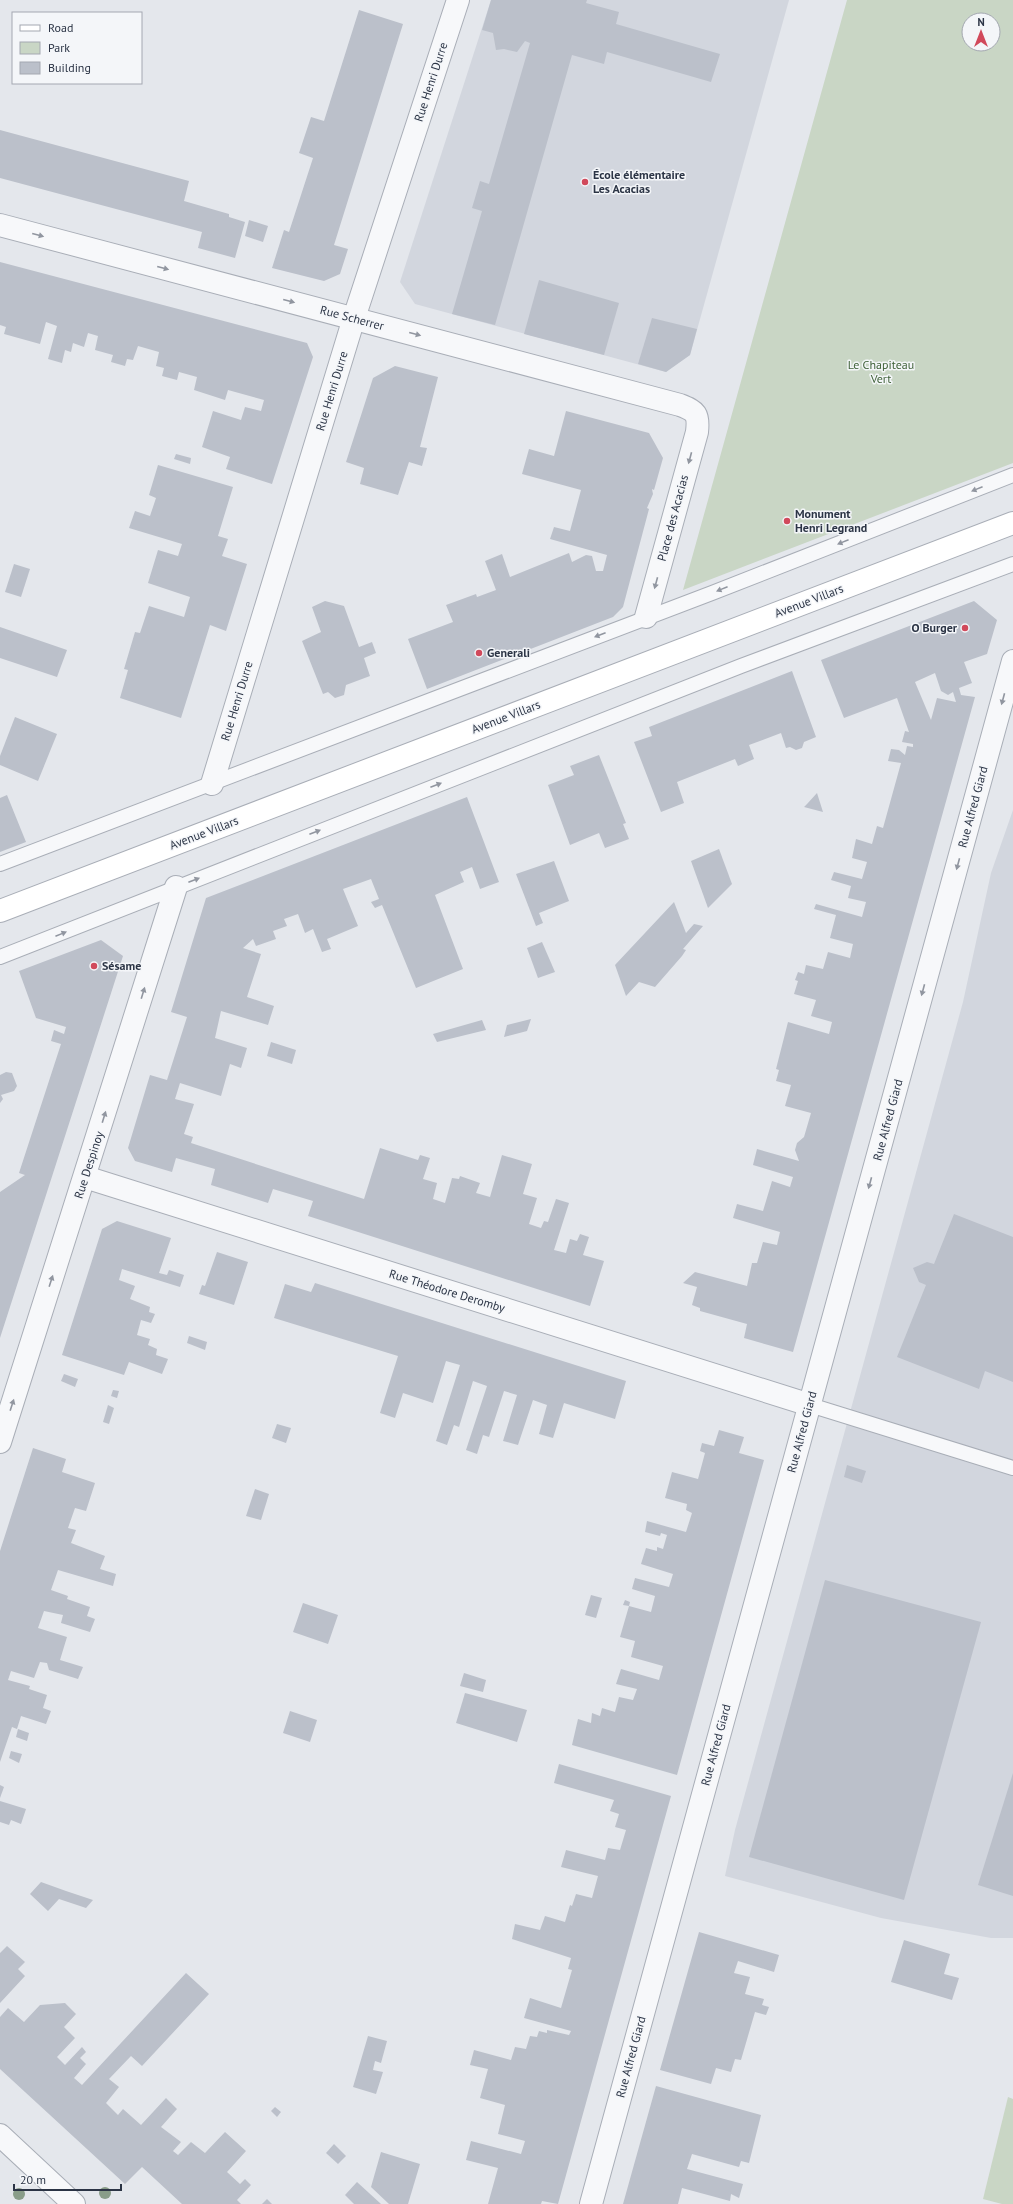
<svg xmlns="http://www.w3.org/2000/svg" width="1013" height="2204" font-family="'PT Sans',sans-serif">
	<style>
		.built { fill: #d2d6de }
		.green { fill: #c9d6c5; fill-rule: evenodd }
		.building { fill: #bbc0ca; fill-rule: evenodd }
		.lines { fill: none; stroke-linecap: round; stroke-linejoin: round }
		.service-casing { stroke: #a9aeb7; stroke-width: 16 }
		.minor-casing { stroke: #a9aeb7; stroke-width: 24 }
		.secondary-casing { stroke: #a9aeb7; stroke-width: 24 }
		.service { stroke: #f7f8fa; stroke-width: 14 }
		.minor { stroke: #f7f8fa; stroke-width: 22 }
		.secondary { stroke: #fff; stroke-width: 22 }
		.tree { fill: #899d89 }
		.oneway { fill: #9196a0 }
		.poi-dot { fill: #d1495b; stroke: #f4f6f9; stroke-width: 1.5 }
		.labels { text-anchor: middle; stroke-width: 3; stroke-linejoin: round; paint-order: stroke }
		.street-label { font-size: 12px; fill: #2b3445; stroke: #f4f6f9 }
		.poi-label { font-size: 12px; font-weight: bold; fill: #2b3445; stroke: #f4f6f9; text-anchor: start }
		.park-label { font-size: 12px; fill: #3f6138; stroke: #f4f6f9 }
	</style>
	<rect width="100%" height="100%" fill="#e4e7ec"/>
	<!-- built -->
	<g class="built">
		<path d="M491,0H789L690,355L666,372L415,304L400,282Z"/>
		<path d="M1013,810V1938H991L881,1918L725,1876L735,1830L963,1002L991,873Z"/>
	</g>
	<!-- green -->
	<g class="green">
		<path d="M847,0H1013V463L683,590ZM969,20H993V44H969Z"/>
		<path d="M1008,2097L1013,2099V2204H1002L983,2199Z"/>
	</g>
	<!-- building -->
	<g class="building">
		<path d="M491,0H587L586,3L619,12L616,24L720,54L711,82L607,52L604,64L572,55L495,325L452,314L482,211L472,208L480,181L489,184L530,43L525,41L517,52L504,49L496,50L493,33L482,30Z"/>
		<path d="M359,10L403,24L334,245L348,249L340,274L324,281L272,268L284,230L289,232L313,158L299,153L311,117L324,121Z"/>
		<path d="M0,130L189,181L184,201L229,214V217L245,222L235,258L198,248L202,232L0,178Z"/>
		<path d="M249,220L268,226L263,242L245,236Z"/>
		<path d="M0,262L307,343L313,357L272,484L226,469L230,457L202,447L213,411L241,420L245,407L261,411L264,400L228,390L225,400L194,390L197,377L179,372L177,380L162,376L164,368L156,366L159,352L138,346L133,360L127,359L125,366L111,362L113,355L95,350L98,336L88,333L84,347L73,343L71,352L65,350L62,363L48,359L57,326L46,322L40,344L4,334L6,327L0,325Z"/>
		<path d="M539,280L619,303L604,355L524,334Z"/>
		<path d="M652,318L697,329L690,355L666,372L638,364Z"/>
		<path d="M395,366L438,377L420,447L427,448L422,466L409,462L398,495L360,484L364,468L346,462L373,378Z"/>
		<path d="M566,411L649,433L663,458L654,490L652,489L653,494L647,508L649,509L623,607L613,617L427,689L408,639L453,622L446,605L476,594L477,597L496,590L485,561L502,554L510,577L569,553L572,562L586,555L592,556L596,571H603L607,555L550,539L554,527L570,531L581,490L522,474L529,449L554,456Z"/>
		<path d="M176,454L191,458L190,464L174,459Z"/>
		<path d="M158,465L233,487L218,536L228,539L222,556L247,564L226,631L210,625L181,718L120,698L128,670L124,669L135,632L140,633L149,606L184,617L190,597L148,583L158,550L178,556L182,544L129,528L135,511L150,516L156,498L149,495Z"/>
		<path d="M14,564L30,569L21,597L5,592Z"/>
		<path d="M325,601L344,606L359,647L372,642L376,653L364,658L370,676L346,685L344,695L335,698L328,692L323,694L302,641L321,632L312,607Z"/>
		<path d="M974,601L997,620L987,654L964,662L972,683L959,688L961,695L975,697L793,1352L744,1338L747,1324L700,1311V1308L692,1305L697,1287L683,1283L695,1272L747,1286L752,1263H757L763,1242L777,1245L780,1232L733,1218L737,1204L763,1211L772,1181L790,1187L793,1177L753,1165L757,1149L799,1161L795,1150L797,1143L804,1137L811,1113L785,1106L791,1085L776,1081L779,1070L776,1069L788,1022L829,1034L832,1022L811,1016L816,1000L794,994L798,981L795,980L798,972L804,974L806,965L823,969L828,952L850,958L853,944L830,938L836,915L814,909L816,904L862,917L866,902L848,898L851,886L831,880L834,872L862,879L867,862L852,858L856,839L872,844L877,826L883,828L901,763L888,761L891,749L899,750L905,755L907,746L913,747V744L902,742L905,731L909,732L897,698L844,718L821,660ZM935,673L941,691L948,695L953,692L956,702L937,698L931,720L915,682Z"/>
		<path d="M0,627L67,650L57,677L0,658Z"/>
		<path d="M792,671L816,737L804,742L802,748L796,750L790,747L786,748L781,733L749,745L754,759L738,766L735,759L677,782L684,803L661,812L634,742L652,736L649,727Z"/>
		<path d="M15,717L57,734L38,781L0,765V756Z"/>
		<path d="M599,755L626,823L623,824L629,839L605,848L599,833L570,845L548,785L574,775L570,766Z"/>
		<path d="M817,793L823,812L804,807L807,804Z"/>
		<path d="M7,795L26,842L0,852V798Z"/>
		<path d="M467,797L499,882L480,889L472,867L460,872L464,882L435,895L463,969L416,988L382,905L375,908L371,902L379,899L371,879L343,889L358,926L327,939L331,949L322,952L313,929L305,933L298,914L284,919L287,926L273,931L276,939L256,946L253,939L243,948L261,954L247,997L274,1006L268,1025L221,1011L215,1038L247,1048L241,1068L230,1064L221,1096L180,1083L175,1099L194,1104L184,1134L193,1137L191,1143L364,1199L380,1148L418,1160L420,1155L430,1158L423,1179L437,1183L433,1199L445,1203L452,1178L459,1179L460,1176L480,1183L476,1193L490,1197L502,1155L532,1164L523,1194L537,1198L529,1224L541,1228L544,1221L548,1222L556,1199L569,1203L554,1250L566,1253L570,1239L577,1241L580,1234L589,1237L583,1255L604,1261L590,1306L308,1216L313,1201L273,1189L268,1203L211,1185L215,1169L176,1158L172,1172L135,1161L128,1148L150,1075L167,1080L187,1017L171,1012L206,898Z"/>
		<path d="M719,849L732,884L708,908L691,861Z"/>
		<path d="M554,861L569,901L539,913L543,923L536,926L516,874Z"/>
		<path d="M674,902L686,933L694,924L703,926L683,949L686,950L682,956L655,987L639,982L626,996L615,965Z"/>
		<path d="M101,940L123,956L0,1338V1192L25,1175L19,1173L61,1044L51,1041L54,1030L64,1034L66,1027L36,1018L19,971Z"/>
		<path d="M542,942L555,972L538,978L527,948Z"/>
		<path d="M531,1019L527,1031L504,1037L507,1025Z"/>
		<path d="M482,1020L486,1030L437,1042L433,1034Z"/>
		<path d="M271,1042L296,1050L292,1064L267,1056Z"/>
		<path d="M6,1072L12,1073L17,1086L14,1091L1,1095L3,1099L0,1103V1075Z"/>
		<path d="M954,1214L1013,1237V1382L985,1371L979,1389L897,1357L926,1285L919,1282L913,1268L927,1262L934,1264Z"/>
		<path d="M117,1221L171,1238L159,1273L167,1275L169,1270L184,1275L180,1287L122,1269L119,1280L135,1286L130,1299L150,1307L149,1312L155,1314L151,1323L141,1320L137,1335L150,1339L148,1345L157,1349L156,1355L168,1359L162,1374L129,1362L124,1375L62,1355L102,1229Z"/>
		<path d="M217,1252L248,1262L234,1305L199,1294L202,1285L205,1286Z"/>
		<path d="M315,1283L626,1381L615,1419L564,1403L553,1438L539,1434L547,1405L533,1400L518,1445L503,1441L517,1395L504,1391L489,1437L483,1435L477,1454L466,1450L487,1386L473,1381L459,1427L454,1425L447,1445L436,1441L460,1365L446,1361L433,1403L403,1393L395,1418L380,1413L398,1356L274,1318L285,1284L311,1292Z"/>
		<path d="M189,1336L207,1342L205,1350L187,1343Z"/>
		<path d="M64,1374L78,1379L75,1387L61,1381Z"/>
		<path d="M113,1390L119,1391L117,1398L111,1396Z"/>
		<path d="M108,1405L114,1408L109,1424L103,1422Z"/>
		<path d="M277,1424L291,1428L286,1443L272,1438Z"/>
		<path d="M719,1430L744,1437L739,1453L764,1460L677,1775L572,1745L578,1719L591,1723L592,1713L600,1716L602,1708L615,1712L619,1697L633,1700L637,1689L616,1684L621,1669L659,1680L663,1666L631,1657L635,1641L620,1637L629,1606L651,1612L655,1596L632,1589L635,1578L669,1587L673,1574L641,1564L646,1548L657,1551V1547L663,1549L667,1535L661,1533L660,1536L645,1532L647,1521L686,1532L692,1513L686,1510L687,1504L665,1498L672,1472L698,1479L705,1453L700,1451L702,1443L714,1446Z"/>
		<path d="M33,1448L66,1459L62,1472L95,1483L86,1511L75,1508L68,1528L76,1530L71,1543L105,1556L100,1569L116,1574L113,1586L58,1570L51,1590L68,1596L67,1599L90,1607L87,1616L95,1619L90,1632L61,1623L63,1615L44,1611L38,1628L67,1637L60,1660L83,1667L78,1679L49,1670L47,1663L40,1662L34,1678L11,1671L8,1680L30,1686L29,1689L47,1695L43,1708L51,1711L46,1724L21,1716L17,1729L12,1727L0,1762V1551Z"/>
		<path d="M847,1465L866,1471L862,1483L844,1477Z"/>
		<path d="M255,1489L269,1494L261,1520L246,1516Z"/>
		<path d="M825,1580L981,1622L904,1900L749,1857Z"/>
		<path d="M591,1595L602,1598L596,1618L585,1615Z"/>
		<path d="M625,1600L630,1602L629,1606L623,1605Z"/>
		<path d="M303,1603L338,1615L328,1644L293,1632Z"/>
		<path d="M464,1673L486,1680L483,1692L460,1686Z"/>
		<path d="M465,1693L527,1710L517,1742L456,1723Z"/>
		<path d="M290,1711L317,1720L310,1742L283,1733Z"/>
		<path d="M18,1729L29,1733L27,1741L16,1737Z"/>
		<path d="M11,1751L22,1754L19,1763L9,1758Z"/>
		<path d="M559,1764L671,1796L558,2204L542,2201L541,2204H488L498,2168L466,2160L471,2141L521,2154L525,2141L498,2134L505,2105L480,2098L488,2069L470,2065L474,2050L511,2060L515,2047L526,2049L530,2036L537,2037L539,2031L547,2033V2030L569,2035L571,2031L524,2018L530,1998L561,2008L572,1970L568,1969L571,1958L512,1939L515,1924L540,1930L545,1916L565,1922L570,1905L572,1906L576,1894L592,1898L598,1876L561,1867L566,1850L605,1860L608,1848L620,1850L626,1830L615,1827L619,1814L610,1811L614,1800L554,1783Z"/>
		<path d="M1013,1773V1896L978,1885Z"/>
		<path d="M0,1785L4,1787L0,1798Z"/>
		<path d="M0,1801L26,1809L21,1824L11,1820L9,1825L0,1822Z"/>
		<path d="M41,1882L66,1891L93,1900L86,1908L59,1899L48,1911L30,1894Z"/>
		<path d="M699,1932L779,1955L774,1972L738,1961L734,1973L750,1977L745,1994L764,1999L762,2005L769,2007L766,2015L755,2012L741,2060L735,2059L731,2072L716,2068L711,2084L660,2070Z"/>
		<path d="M904,1940L950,1954L944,1974L959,1978L952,2000L891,1982Z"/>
		<path d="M7,1946L25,1962L18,1969L25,1976L0,2003V1953Z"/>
		<path d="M186,1973L209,1994L142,2066L131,2056L109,2079L119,2087L106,2103L118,2115L123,2109L141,2125L166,2098L177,2109L161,2127L181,2142L173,2151L178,2155L191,2142L205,2153L225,2132L246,2151L227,2172L240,2184L245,2179L251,2185L237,2200L241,2204H182L142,2167L125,2184L0,2069V2017L8,2008L24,2022L40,2005L65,2003L76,2014L64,2027L75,2038L57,2057L65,2065L82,2047L86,2052L80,2058L86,2064L74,2078L82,2085Z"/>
		<path d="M368,2036L387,2041L381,2063L375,2061L373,2070L383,2072L376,2094L353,2087Z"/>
		<path d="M656,2086L761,2115L749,2163L741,2161L739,2167L692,2154L687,2169L743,2184L739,2198L731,2194L730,2201L682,2188L678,2204H623Z"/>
		<path d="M275,2107L281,2112L277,2117L271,2111Z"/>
		<path d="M334,2144L346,2156L338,2164L326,2153Z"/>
		<path d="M381,2152L420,2164L408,2204H389L371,2187Z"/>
		<path d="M357,2182L381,2204H354L345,2195Z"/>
		<path d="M267,2199L272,2204H262Z"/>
	</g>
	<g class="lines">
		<!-- service casing -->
		<g class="service-casing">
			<g id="service">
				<path d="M0,864L712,593L1013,475"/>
				<path d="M0,957L741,666L1013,564"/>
				<path d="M810,1405L1013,1468"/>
			</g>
		</g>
		<!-- minor casing -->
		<g class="minor-casing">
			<g id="minor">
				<path d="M0,225L680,405C696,411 699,414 697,432L646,617"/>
				<path d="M212,784L354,318L458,0"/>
				<path d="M85,1177L810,1405"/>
				<path d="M0,1442L176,887"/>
				<path d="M0,2135L74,2204"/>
				<path d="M591,2204L1013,661"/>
			</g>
		</g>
		<!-- secondary casing -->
		<g class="secondary-casing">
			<path id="secondary" d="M0,911L1013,523"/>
		</g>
		<!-- service -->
		<use href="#service" class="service"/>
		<!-- minor -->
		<use href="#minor" class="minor"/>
		<!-- secondary -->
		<use href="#secondary" class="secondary"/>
	</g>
	<!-- trees -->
	<g class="tree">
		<circle cx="105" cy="2193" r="6"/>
		<circle cx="19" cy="2194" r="6"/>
	</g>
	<!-- one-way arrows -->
	<defs><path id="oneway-solid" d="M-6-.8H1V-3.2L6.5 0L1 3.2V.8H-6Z"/></defs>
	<g class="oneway">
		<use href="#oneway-solid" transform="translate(38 235) rotate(15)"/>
		<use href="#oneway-solid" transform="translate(163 268) rotate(15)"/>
		<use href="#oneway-solid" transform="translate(289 301) rotate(15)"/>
		<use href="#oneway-solid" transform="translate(415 334) rotate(15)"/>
		<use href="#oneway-solid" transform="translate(690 458) rotate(105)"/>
		<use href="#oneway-solid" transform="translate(977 489) rotate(158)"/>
		<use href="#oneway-solid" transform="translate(843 542) rotate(158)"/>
		<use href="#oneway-solid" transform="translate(656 583) rotate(105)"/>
		<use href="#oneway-solid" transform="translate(722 589) rotate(158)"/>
		<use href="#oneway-solid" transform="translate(600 635) rotate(159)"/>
		<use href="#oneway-solid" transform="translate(1003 699) rotate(105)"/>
		<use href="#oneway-solid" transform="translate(436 785) rotate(-21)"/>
		<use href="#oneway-solid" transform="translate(315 832) rotate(-21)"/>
		<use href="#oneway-solid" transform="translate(958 864) rotate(105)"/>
		<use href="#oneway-solid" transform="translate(194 880) rotate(-21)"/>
		<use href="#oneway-solid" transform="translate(61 934) rotate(-22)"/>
		<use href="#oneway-solid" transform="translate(923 990) rotate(105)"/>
		<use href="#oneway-solid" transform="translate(143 993) rotate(-73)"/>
		<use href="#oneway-solid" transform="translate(104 1117) rotate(-73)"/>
		<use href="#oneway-solid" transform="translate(870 1183) rotate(105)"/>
		<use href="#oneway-solid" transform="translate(51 1281) rotate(-72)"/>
		<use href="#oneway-solid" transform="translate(12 1405) rotate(-72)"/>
	</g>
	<!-- markers -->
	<g class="poi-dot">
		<circle cx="585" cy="182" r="4"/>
		<circle cx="787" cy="521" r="4"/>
		<circle cx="965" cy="628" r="4"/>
		<circle cx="479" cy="653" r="4"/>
		<circle cx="94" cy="966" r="4"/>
	</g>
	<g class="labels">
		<!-- street labels -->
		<g class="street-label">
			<text transform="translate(431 82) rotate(-72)" y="4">Rue Henri Durre</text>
			<text transform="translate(352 318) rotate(15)" y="4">Rue Scherrer</text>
			<text transform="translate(332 391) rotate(-73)" y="4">Rue Henri Durre</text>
			<text transform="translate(673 518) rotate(-75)" y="4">Place des Acacias</text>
			<text transform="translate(809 601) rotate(-21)" y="4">Avenue Villars</text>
			<text transform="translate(237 701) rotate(-73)" y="4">Rue Henri Durre</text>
			<text transform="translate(506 717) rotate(-21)" y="4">Avenue Villars</text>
			<text transform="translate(973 807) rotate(-75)" y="4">Rue Alfred Giard</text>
			<text transform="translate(204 833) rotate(-21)" y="4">Avenue Villars</text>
			<text transform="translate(888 1120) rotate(-75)" y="4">Rue Alfred Giard</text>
			<text transform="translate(89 1165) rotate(-72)" y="4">Rue Despinoy</text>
			<text transform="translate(447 1291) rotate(17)" y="4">Rue Théodore Deromby</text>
			<text transform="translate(802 1432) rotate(-75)" y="4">Rue Alfred Giard</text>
			<text transform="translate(716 1745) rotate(-75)" y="4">Rue Alfred Giard</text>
			<text transform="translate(631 2057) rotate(-75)" y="4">Rue Alfred Giard</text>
		</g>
		<!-- poi labels -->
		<g class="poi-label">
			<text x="593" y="179">École élémentaire<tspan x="593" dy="14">Les Acacias</tspan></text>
			<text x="795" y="518">Monument<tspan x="795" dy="14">Henri Legrand</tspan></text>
			<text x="957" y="632" text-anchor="end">O Burger</text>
			<text x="487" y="657">Generali</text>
			<text x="102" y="970">Sésame</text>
		</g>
		<!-- park labels -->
		<g class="park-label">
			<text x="881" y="369">Le Chapiteau<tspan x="881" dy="14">Vert</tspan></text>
		</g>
	</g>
	<!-- legend -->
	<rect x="12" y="12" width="130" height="72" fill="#f4f6f9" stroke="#a4a8b1"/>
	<rect x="20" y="25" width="20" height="6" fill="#ffffff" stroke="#a4a8b1"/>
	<text x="48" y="32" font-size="12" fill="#2b3445">Road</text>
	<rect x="20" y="42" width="20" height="12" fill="#c9d6c5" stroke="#a4a8b1"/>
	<text x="48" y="52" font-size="12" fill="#2b3445">Park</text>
	<rect x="20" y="62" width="20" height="12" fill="#bbc0ca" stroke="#a4a8b1"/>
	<text x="48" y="72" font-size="12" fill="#2b3445">Building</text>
	<!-- north arrow -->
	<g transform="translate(981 32)"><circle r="19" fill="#f4f6f9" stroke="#a4a8b1"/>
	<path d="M0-3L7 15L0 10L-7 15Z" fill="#d1495b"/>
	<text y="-6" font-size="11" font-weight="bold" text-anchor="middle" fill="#2b3445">N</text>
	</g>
	<!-- scale -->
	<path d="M14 2184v6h107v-6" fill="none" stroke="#2b3445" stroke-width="2"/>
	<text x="20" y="2184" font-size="12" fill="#2b3445" stroke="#f4f6f9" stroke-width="3" paint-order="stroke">20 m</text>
</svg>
